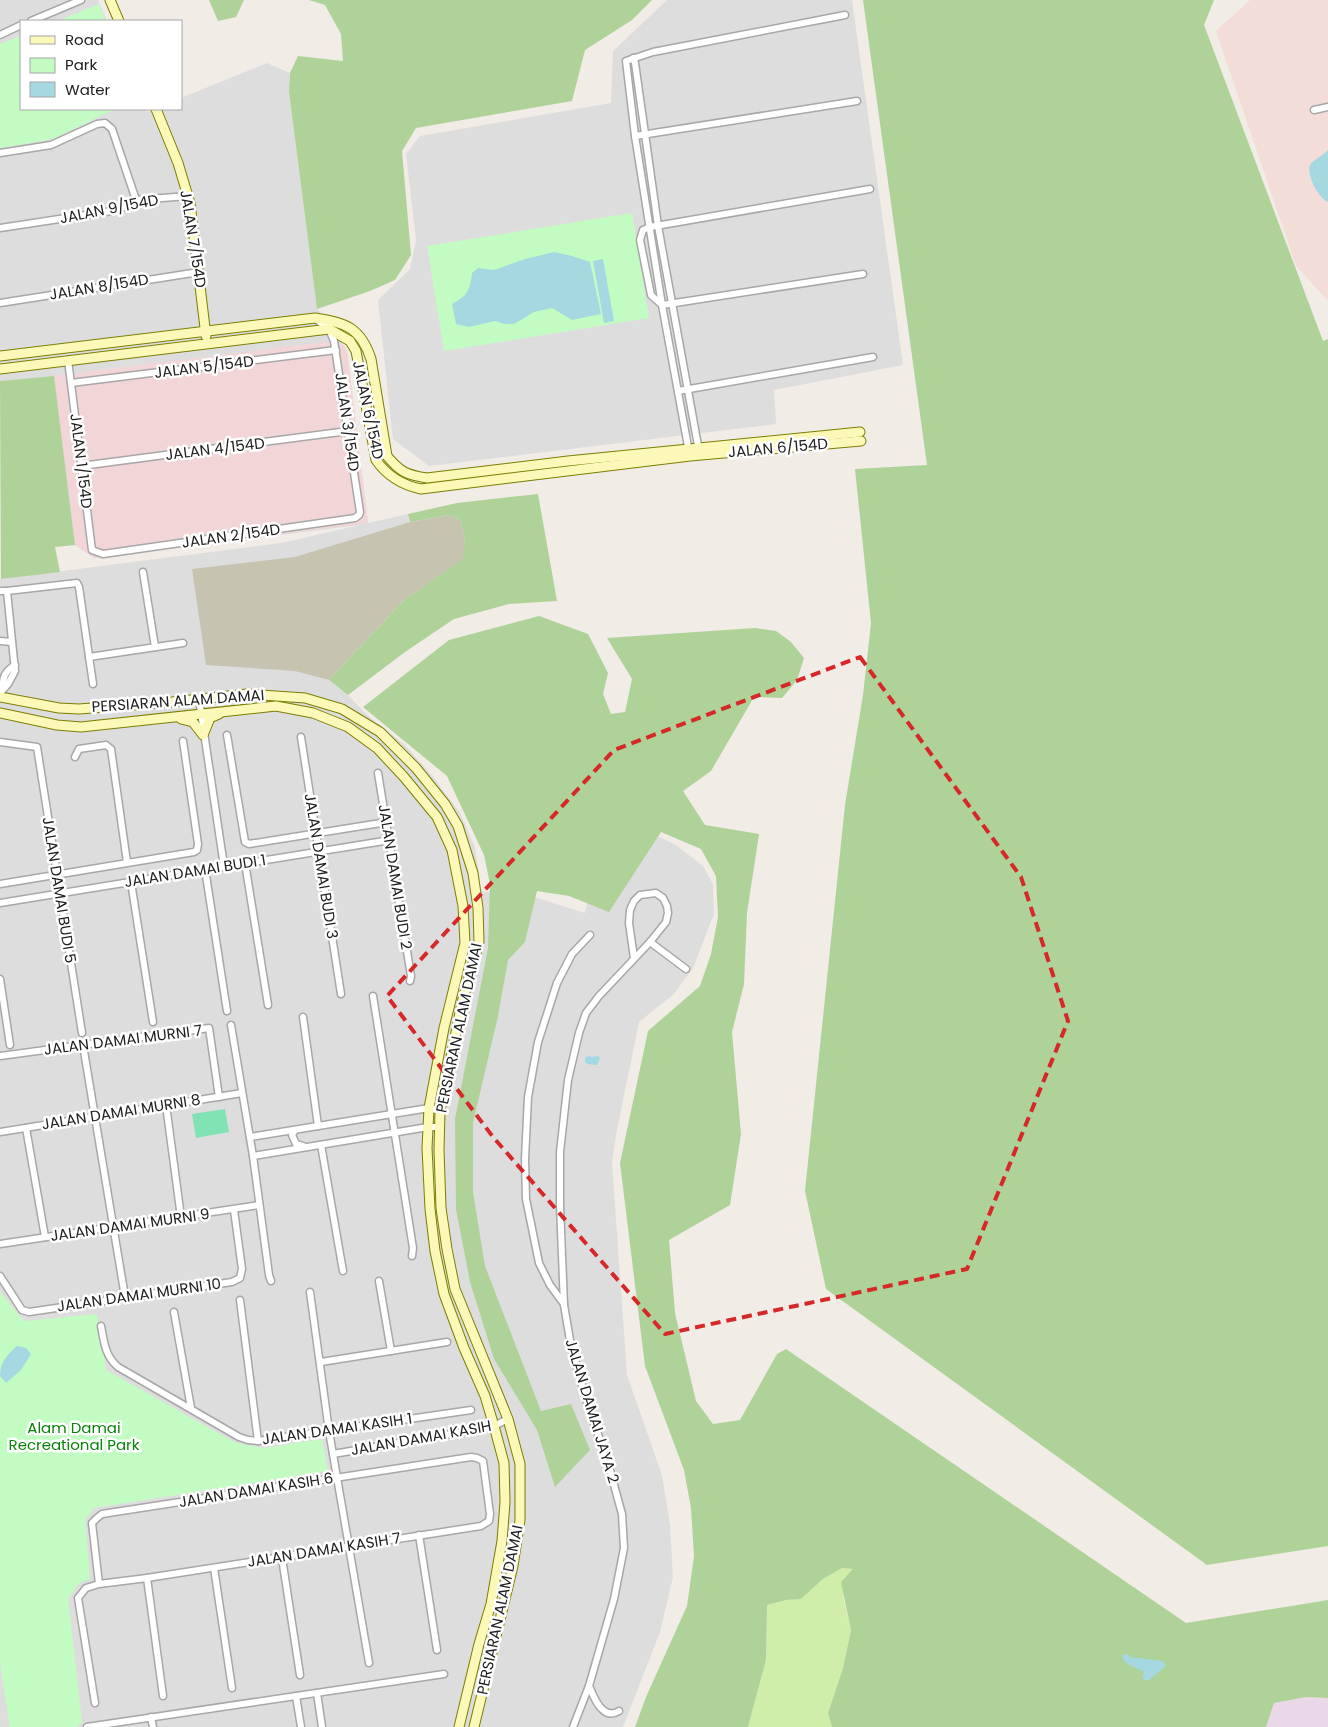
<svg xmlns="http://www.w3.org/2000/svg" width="1328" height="1727" font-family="Poppins,sans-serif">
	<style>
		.residential { fill: #dedddd }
		.commercial { fill: #f2d5d6 }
		.industrial { fill: #ead8e8 }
		.military { fill: #f3ddd9 }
		.construction { fill: #c6c4b1 }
		.grass { fill: #d1edaa }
		.forest { fill: #afd299 }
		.park { fill: #c3fcc2 }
		.pitch { fill: #81e3b4 }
		.water { fill: #a5d8e0 }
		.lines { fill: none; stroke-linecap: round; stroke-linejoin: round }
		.street-casing { stroke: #a7a7a7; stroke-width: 9 }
		.secondary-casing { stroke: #7c7e00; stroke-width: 11 }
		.street { stroke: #fff; stroke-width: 6 }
		.secondary { stroke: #fcf9b8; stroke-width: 9 }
		.marked { fill: none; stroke: #d62828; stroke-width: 4; stroke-dasharray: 10 6; stroke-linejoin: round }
		.labels { text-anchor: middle; stroke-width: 5; stroke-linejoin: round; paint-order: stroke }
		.street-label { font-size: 15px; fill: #202020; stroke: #fff }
		.park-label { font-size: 15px; fill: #088507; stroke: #fff }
	</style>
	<rect width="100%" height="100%" fill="#f1ece6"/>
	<!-- residential -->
	<g class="residential">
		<path d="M0,0H98L107,21H21V109H145L147,112L155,109H181V98L267,63L290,73L289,92L317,308L347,351L368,523L408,514L410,522L329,680L348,695L365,713L406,746L434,778L460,813L475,847L481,891L534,897L585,913L599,854L651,833L676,845L703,866L713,884L714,914L693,968L674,994L639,1022L616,1135L612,1163L627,1375L662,1475L670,1525L673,1577L660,1632L623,1727H0V579L281,543L360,525L94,558L75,545L54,377L0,381Z"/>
		<path d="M667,0H852L903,365L774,390L776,424L429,466L393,439L378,300L410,269L416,240L406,154L420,136L611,103L613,51Z"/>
	</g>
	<!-- commercial -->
	<path class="commercial" d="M323,342L343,344L347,351L368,523L94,558L75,545L54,376Z"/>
	<!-- industrial -->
	<path class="industrial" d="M1306,1697L1328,1698V1727H1266L1274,1703Z"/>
	<!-- military -->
	<path class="military" d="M1250,0H1328V301L1296,266L1216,31Z"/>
	<!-- construction -->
	<path class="construction" d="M449,515L460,520L465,538L464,559L403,601L329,680L295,671L206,665L192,569L295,557L410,522Z"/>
	<!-- grass -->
	<path class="grass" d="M842,1568L854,1569L843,1596L851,1630L843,1668L828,1713L832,1727H748L766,1660L767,1605L786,1600L801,1599L823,1579Z"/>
	<!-- forest -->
	<g class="forest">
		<path d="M209,0H244L236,17L218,21Z"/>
		<path d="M309,0H652L632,20L585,50L572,101L416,128L402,151L411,255L395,280L370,291L317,309L289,92L290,73L298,56L343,61L341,34L325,5Z"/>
		<path d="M863,0H1214L1204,25L1323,341L1328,339V1546L1207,1565L826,1289L805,1191L845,805L863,695L871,623L855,469L927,465Z"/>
		<path d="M54,376L75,545L55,547L60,572L1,579L0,381Z"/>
		<path d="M538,494L557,601L509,604L454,619L405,652L348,695L329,680L403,601L463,559L465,538L460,520L449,515L410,522L408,514L457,503Z"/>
		<path d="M539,616L588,634L608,673L603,694L611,714L625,712L632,679L607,638L755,628L776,631L791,642L804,658L797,680L782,698L754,697L711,771L683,791L705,825L759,834L747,913L744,984L732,1032L741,1134L730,1205L669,1240L675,1313L696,1401L713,1424L740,1420L777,1354L786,1349L1186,1623L1328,1600V1698L1306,1697L1274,1703L1266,1727H832L828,1713L843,1668L851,1630L841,1582L853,1569L842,1568L823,1579L801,1599L786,1600L767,1605L766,1660L748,1727H635L646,1697L687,1606L694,1556L691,1508L684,1470L645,1366L620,1163L648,1031L700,986L711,954L718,917L716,876L701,849L661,832L609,912L569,896L537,891L525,942L508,960L498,1016L473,1123V1192L485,1266L541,1411L571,1404L590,1450L555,1487L537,1430L494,1359L470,1282L456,1209L455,1119L488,948L490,884L484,855L447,776L363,707L449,640Z"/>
	</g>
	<!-- park -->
	<g class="park">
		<path d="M99,4L106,21H57Z"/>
		<path d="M21,36V109H115L53,139L0,148V44Z"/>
		<path d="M632,213L649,318L444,351L427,246Z"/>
		<path d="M0,1292L24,1321L97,1314L106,1370L236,1443L264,1448L322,1439L328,1471L94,1508L85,1519L90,1579L79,1583L68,1599L82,1722L78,1727H10L0,1663Z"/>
	</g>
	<!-- pitch -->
	<path class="pitch" d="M225,1109L229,1132L196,1138L192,1114Z"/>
	<!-- water -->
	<g class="water">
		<path d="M1328,150V202C1319,199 1306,175 1310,165C1314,159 1323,156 1328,150Z"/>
		<path d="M554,252L572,256L590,262L601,314L572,320L552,308L534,312L514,324H505L495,321L469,327L456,324L452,304C467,296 470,291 472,273L478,268L494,270L525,259Z"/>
		<path d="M603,259L614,321L604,323L593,261Z"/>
		<path d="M588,1056L592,1057L598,1056L600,1058L597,1065L587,1064L585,1062V1058Z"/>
		<path d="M17,1346L26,1348L31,1354L21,1370L6,1383L0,1376C0,1362 7,1355 17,1346Z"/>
		<path d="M1128,1654L1130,1657L1163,1661L1166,1666L1149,1680H1144L1142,1677L1144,1673L1143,1671C1134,1667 1124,1665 1122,1655Z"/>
	</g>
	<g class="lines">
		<!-- street casing -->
		<g class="street-casing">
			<g id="street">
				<path d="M31,21L81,0"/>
				<path d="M0,35L21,25"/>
				<path d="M633,58L635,63L658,226L699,451"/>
				<path d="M1314,110L1328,107"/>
				<path d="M635,136L857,101"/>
				<path d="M0,153L51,145L97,124L105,123L112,129L136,200"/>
				<path d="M0,228L112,211L125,207L136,200L188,196"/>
				<path d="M863,274L662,305L651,295L640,240L643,230L650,227L870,189"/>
				<path d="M0,303L199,272"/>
				<path d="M68,360L92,550L103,554L355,518L359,515L360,512L334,341L329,329L316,319"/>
				<path d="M71,383L336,350"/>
				<path d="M678,391L873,357"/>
				<path d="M689,452L662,305L635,136L626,61L653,52L845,15"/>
				<path d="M81,466L348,431"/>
				<path d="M143,572L155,647"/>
				<path d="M0,591H7L77,583L79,587L93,684"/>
				<path d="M0,641L12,642"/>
				<path d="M89,657L183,643"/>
				<path d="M3,689C2,678 5,671 15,665"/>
				<path d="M0,693L8,684L15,671L7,591"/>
				<path d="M199,699L224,866"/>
				<path d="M227,735L245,842L249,844L387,822"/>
				<path d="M301,737L341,994"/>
				<path d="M0,742L37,747L82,1033"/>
				<path d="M75,757L79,749L106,745L111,749L127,862"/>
				<path d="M378,773L411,976L410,981"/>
				<path d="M245,863L268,1005"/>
				<path d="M205,869L227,1011"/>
				<path d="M131,882L153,1022"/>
				<path d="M0,884L194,852L197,850L198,844L183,741"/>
				<path d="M0,903L390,840"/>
				<path d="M650,942L686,969"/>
				<path d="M0,979L10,1045"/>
				<path d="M373,996L413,1248L412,1256"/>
				<path d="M303,1017L318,1126"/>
				<path d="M231,1025L253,1156L269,1275L271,1281"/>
				<path d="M83,1045L125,1297"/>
				<path d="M0,1056L209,1028L219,1097"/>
				<path d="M166,1105L181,1217"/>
				<path d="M26,1128L45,1237"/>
				<path d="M295,1130L292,1135L296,1144L303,1146"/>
				<path d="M0,1132L242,1093"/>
				<path d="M250,1137L429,1108L440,1111"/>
				<path d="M321,1145L343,1271"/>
				<path d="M253,1156L428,1127H439"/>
				<path d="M0,1244L259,1205"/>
				<path d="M0,1276L22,1310L29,1312L232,1282L240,1278L242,1269L234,1210"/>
				<path d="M379,1281L391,1351"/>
				<path d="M310,1292L329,1431L369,1663"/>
				<path d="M240,1300L258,1441"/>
				<path d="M564,1304L550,1285L539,1263L526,1199L525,1159L528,1097L538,1042L557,983L572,954L590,935"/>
				<path d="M174,1312L191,1408"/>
				<path d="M101,1326C104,1342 105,1356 118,1367L239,1437L248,1440L258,1441L471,1410"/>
				<path d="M321,1362L447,1342"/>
				<path d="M333,1454L469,1431L494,1426L508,1419"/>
				<path d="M419,1535L437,1650"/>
				<path d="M282,1558L300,1675"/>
				<path d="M214,1568L232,1688"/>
				<path d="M147,1578L163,1696"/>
				<path d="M589,1686C594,1698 603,1721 619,1711"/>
				<path d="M317,1693L322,1727"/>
				<path d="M296,1696L301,1727"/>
				<path d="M95,1703L78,1598L86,1588L99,1584L147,1578L481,1526L489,1521L490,1514L483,1461L477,1458L471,1457L102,1514L97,1518L92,1523L99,1584"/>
				<path d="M151,1717L153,1727"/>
				<path d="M87,1727L444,1674"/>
				<path d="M573,1727L589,1686L614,1599L624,1548L622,1514L608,1463L588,1406L571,1346L564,1305L560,1205V1152L568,1080L579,1033L586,1013L599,996L650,942L666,922L668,913L667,906L663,898L656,893L640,895L634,901L630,910L629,923L634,958"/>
			</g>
		</g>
		<!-- secondary casing -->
		<g class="secondary-casing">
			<g id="secondary">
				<path d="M110,0L119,21"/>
				<path d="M156,109L178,163L190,203L206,336"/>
				<path d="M0,356L315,318C345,322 361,328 371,359L387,456C400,472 407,475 427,478L568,461L860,432"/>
				<path d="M0,369L329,329L350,341L356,351L376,460C387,476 402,485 421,489L690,456L861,441"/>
				<path d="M0,697L59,708L79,709L172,702L247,694L305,698L342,709L380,732L416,768L445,804L458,826L473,873L478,908L479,942L462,1003L440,1111L439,1150L441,1208L447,1249L455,1289L508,1419L520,1464V1520L513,1566L474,1727"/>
				<path d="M0,713L57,725L81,727L276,706L313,713L348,727L377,748L404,777L437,817L452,850L463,906L465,943L444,1028L429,1108L427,1148L430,1209L435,1251L444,1294L464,1348L485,1396L494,1426L504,1463L505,1502L502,1541L491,1604L479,1644L459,1727"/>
				<path d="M181,719L193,722L203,735L210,718L219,714"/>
			</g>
		</g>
		<!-- street -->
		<use href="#street" class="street"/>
		<!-- secondary -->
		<use href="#secondary" class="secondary"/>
	</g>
	<!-- marked area -->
	<path class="marked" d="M860,657L1021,877L1068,1021L967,1269L665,1334L493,1137L387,996L614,750Z"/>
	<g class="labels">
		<!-- street labels -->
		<g class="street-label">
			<text transform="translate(109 209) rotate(-11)" y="5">JALAN 9/154D</text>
			<text transform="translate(193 239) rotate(81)" y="5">JALAN 7/154D</text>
			<text transform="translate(99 287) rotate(-9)" y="5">JALAN 8/154D</text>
			<text transform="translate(204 367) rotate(-7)" y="5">JALAN 5/154D</text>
			<text transform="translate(368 410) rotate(78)" y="5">JALAN 6/154D</text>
			<text transform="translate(347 422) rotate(82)" y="5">JALAN 3/154D</text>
			<text transform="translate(778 448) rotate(-5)" y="5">JALAN 6/154D</text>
			<text transform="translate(215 449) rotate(-7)" y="5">JALAN 4/154D</text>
			<text transform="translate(81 461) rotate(83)" y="5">JALAN 1/154D</text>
			<text transform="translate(231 536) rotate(-8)" y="5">JALAN 2/154D</text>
			<text transform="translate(178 701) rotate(-4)" y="5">PERSIARAN ALAM DAMAI</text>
			<text transform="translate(321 866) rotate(81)" y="5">JALAN DAMAI BUDI 3</text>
			<text transform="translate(195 871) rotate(-9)" y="5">JALAN DAMAI BUDI 1</text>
			<text transform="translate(395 877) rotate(81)" y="5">JALAN DAMAI BUDI 2</text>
			<text transform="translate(59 890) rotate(81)" y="5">JALAN DAMAI BUDI 5</text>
			<text transform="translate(459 1028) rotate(-78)" y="5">PERSIARAN ALAM DAMAI</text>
			<text transform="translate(123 1040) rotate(-7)" y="5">JALAN DAMAI MURNI 7</text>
			<text transform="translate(121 1112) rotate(-9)" y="5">JALAN DAMAI MURNI 8</text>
			<text transform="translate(130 1225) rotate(-8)" y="5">JALAN DAMAI MURNI 9</text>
			<text transform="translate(139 1295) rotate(-8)" y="5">JALAN DAMAI MURNI 10</text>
			<text transform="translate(592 1411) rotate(73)" y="5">JALAN DAMAI JAYA 2</text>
			<text transform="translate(337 1429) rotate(-8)" y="5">JALAN DAMAI KASIH 1</text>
			<text transform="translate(421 1438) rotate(-10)" y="5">JALAN DAMAI KASIH</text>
			<text transform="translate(256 1490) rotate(-9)" y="5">JALAN DAMAI KASIH 6</text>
			<text transform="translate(324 1550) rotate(-9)" y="5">JALAN DAMAI KASIH 7</text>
			<text transform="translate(500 1610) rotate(-78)" y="5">PERSIARAN ALAM DAMAI</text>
		</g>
		<!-- park labels -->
		<g class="park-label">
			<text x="74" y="1433">Alam Damai<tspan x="74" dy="17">Recreational Park</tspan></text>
		</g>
	</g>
	<!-- legend -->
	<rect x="20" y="20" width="162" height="90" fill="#ffffff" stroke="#a6a6a6"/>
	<rect x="30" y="36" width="25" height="8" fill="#fcf9b8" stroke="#a6a6a6"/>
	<text x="65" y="45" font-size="15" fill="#202020">Road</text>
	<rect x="30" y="58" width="25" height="15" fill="#c3fcc2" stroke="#a6a6a6"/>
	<text x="65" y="70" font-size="15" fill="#202020">Park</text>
	<rect x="30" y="82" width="25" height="15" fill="#a5d8e0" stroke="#a6a6a6"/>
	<text x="65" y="95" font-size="15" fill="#202020">Water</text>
</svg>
